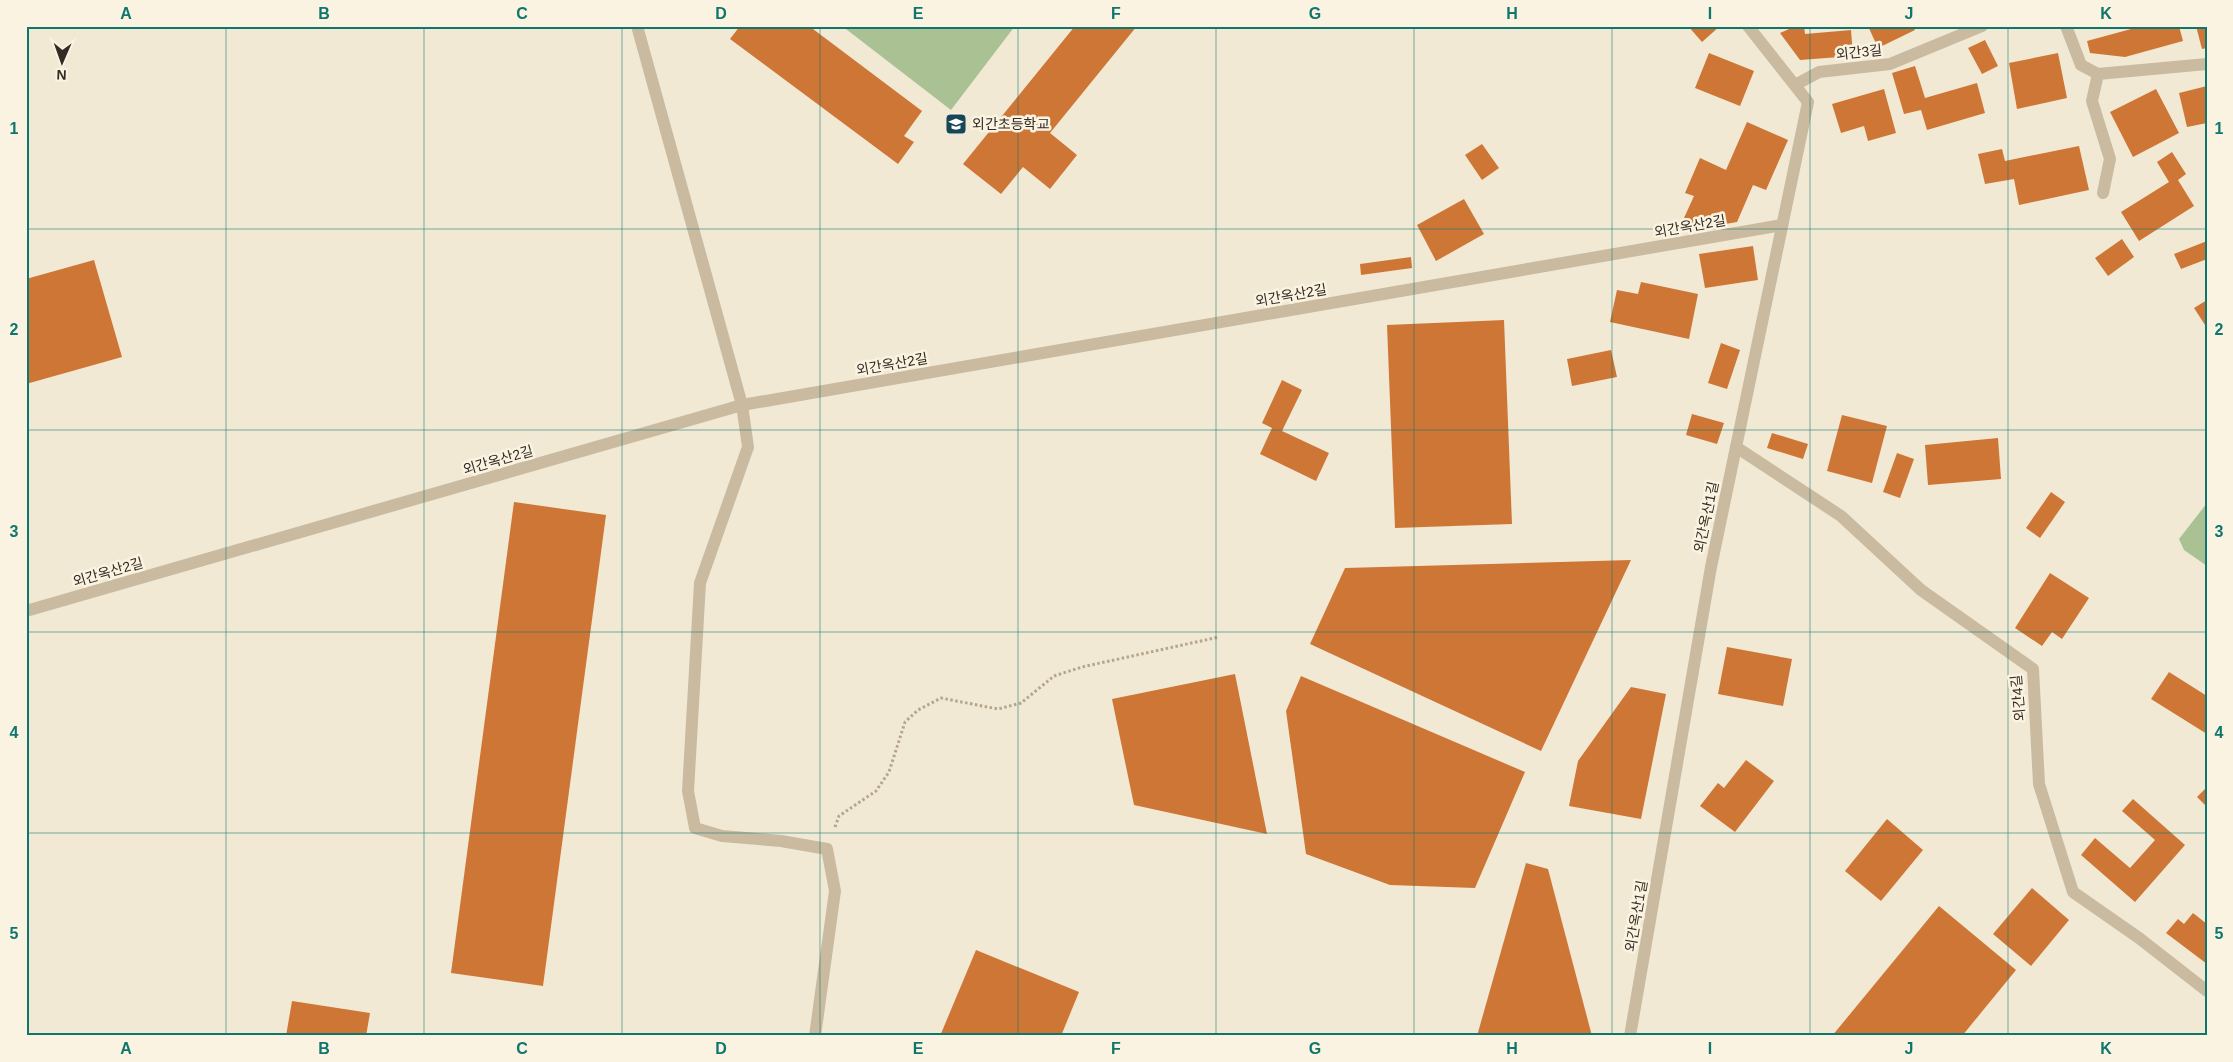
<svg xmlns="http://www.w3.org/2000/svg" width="2233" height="1062" font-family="Helvetica,'Noto Sans KR',sans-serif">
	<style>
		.green { fill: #aac194 }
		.building { fill: #ce7636 }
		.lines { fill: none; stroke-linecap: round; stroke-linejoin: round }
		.path { stroke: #b6a58a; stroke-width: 3; stroke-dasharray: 2.5 2.5; stroke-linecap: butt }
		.lane { stroke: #cabba0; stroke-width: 12 }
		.street { stroke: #cabba0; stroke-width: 12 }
		.grid { fill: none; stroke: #0f766e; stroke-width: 1; stroke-opacity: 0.55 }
		.labels { text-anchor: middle; stroke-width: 5; stroke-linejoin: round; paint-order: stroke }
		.street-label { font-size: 14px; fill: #342c24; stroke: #faf3e1 }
		.poi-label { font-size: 14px; fill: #342c24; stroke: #faf3e1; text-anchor: start }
		.neatline { fill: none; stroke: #0f766e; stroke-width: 2 }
		.grid-label { font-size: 16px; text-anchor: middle; font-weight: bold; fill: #0f766e }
	</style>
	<rect width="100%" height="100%" fill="#f2e9d4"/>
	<!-- green -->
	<g class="green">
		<path d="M842,26H1015L951,110Z"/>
		<path d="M2207,503V566L2184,550L2179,539Z"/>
	</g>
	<!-- building -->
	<g class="building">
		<path d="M740,26H809L922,111L904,136L914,142L898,164L730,39Z"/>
		<path d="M1075,26H1137L1050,133L1077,155L1050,189L1023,167L1001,194L963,164Z"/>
		<path d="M1688,26H1720L1702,42Z"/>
		<path d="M1796,26H1804L1805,34L1851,30L1853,56L1800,60L1780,33Z"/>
		<path d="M1868,26H1913L1915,30L1878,48Z"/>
		<path d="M2142,26H2179L2183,41L2125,57L2090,53L2087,41Z"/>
		<path d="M2196,26H2207V48L2202,49Z"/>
		<path d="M1985,40L1998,66L1982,74L1968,48Z"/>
		<path d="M1709,53L1754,71L1740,106L1695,88Z"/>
		<path d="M2058,53L2067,98L2017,109L2009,63Z"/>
		<path d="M1915,66L1925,98L1977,83L1985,113L1927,130L1921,110L1904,114L1892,73Z"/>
		<path d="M2207,86V123L2187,127L2179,93Z"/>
		<path d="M1884,89L1896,133L1868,141L1864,126L1841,133L1832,104Z"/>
		<path d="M2156,89L2179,133L2133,157L2110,112Z"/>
		<path d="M1747,122L1788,140L1766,190L1753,185L1737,222L1686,231L1684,218L1694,196L1685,193L1700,158L1726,170Z"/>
		<path d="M1482,144L1499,168L1482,180L1465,155Z"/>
		<path d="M2079,146L2089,190L2019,205L2014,179L1985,184L1978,154L2002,149L2005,161Z"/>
		<path d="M2172,152L2186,174L2178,180L2194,206L2139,241L2121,212L2169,182L2157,162Z"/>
		<path d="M1464,199L1484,234L1436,261L1417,225Z"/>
		<path d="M2122,239L2134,257L2108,276L2095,258Z"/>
		<path d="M2207,241V259L2181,269L2174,254Z"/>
		<path d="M1753,246L1758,280L1705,288L1699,254Z"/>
		<path d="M1411,257L1412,268L1361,275L1360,264Z"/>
		<path d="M94,260L122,357L26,384V279Z"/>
		<path d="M1641,282L1698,294L1689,339L1610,322L1617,290L1638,294Z"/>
		<path d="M2207,300V328L2194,308Z"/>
		<path d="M1504,320L1512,524L1395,528L1387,325Z"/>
		<path d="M1721,343L1740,350L1727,389L1708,383Z"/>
		<path d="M1611,350L1617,377L1572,386L1567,359Z"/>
		<path d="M1282,380L1302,390L1282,431L1329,453L1316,481L1260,454L1272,428L1262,423Z"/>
		<path d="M1692,414L1724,423L1717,444L1686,435Z"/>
		<path d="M1842,415L1887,426L1872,483L1827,471Z"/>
		<path d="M1772,433L1808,444L1803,459L1767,448Z"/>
		<path d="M1998,438L2001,479L1928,485L1925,445Z"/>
		<path d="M1897,453L1914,459L1900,498L1883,492Z"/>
		<path d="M2051,492L2065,502L2040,538L2026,528Z"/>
		<path d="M514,502L606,515L543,986L451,973Z"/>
		<path d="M1631,560L1541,751L1310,644L1345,568Z"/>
		<path d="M2050,573L2089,598L2062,639L2052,632L2042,646L2015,628Z"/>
		<path d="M1727,647L1792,659L1783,706L1718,694Z"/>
		<path d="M2169,672L2207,696V734L2151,699Z"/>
		<path d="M1235,674L1267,834L1134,805L1112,699Z"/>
		<path d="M1301,676L1525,772L1475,888L1390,885L1306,854L1286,711Z"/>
		<path d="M1631,687L1666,694L1641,819L1569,806L1578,761Z"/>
		<path d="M1746,760L1774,781L1735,832L1700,806L1718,783L1724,788Z"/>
		<path d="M2207,787V807L2197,797Z"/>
		<path d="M2133,799L2185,845L2135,902L2081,855L2095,838L2130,868L2155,840L2122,811Z"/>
		<path d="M1887,819L1923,850L1881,901L1845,871Z"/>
		<path d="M1526,863L1548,869L1592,1036H1477Z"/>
		<path d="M2032,888L2069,920L2031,966L1993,934Z"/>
		<path d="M1939,906L2016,970L1962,1036H1832Z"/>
		<path d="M2193,913L2207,924V964L2166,933L2178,919L2184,924Z"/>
		<path d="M976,950L1079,992L1061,1036H940Z"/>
		<path d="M292,1001L370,1013L366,1036H286Z"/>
	</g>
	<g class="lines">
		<!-- path -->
		<path class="path" d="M835,827L839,816L876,791L889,772L905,722L918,710L941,698L998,709L1021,703L1054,676L1082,667L1219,637"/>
		<!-- lane -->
		<g class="lane">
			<path d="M637,26L742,405L748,447L700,583L688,791L695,828L722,836L781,841L827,849L835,891L815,1036"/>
			<path d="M2066,26L2081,65L2098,74L2207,64"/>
			<path d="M2098,74L2092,101L2110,159L2103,193"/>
			<path d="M1795,85L1819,72L1890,64L1982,26"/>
			<path d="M1736,447L1841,516L1921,590L2033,669L2039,784L2073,892L2139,938L2207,991"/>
		</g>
		<!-- street -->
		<g class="street">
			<path d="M26,611L742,405L1782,225"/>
			<path d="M1630,1036L1711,567L1808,102L1748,26"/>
		</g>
	</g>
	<!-- grid -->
	<path class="grid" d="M226,26V1036M424,26V1036M622,26V1036M820,26V1036M1018,26V1036M1216,26V1036M1414,26V1036M1612,26V1036M1810,26V1036M2008,26V1036M26,229H2207M26,430H2207M26,632H2207M26,833H2207"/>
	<!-- icons -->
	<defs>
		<g id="school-square" transform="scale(1.125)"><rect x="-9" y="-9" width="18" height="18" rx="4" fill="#174757" stroke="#faf3e1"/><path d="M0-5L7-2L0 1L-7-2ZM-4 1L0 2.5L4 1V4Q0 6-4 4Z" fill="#fff"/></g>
	</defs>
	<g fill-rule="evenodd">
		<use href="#school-square" x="956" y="124"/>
	</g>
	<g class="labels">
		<!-- street labels -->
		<g class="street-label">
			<text transform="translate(1859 52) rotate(-6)" y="5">외간3길</text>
			<text transform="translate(1690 226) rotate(-10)" y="5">외간옥산2길</text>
			<text transform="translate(1291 295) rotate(-10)" y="5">외간옥산2길</text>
			<text transform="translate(892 364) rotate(-10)" y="5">외간옥산2길</text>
			<text transform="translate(498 460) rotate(-16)" y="5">외간옥산2길</text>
			<text transform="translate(1706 517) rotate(-78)" y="5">외간옥산1길</text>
			<text transform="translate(108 572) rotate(-16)" y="5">외간옥산2길</text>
			<text transform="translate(2018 698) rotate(-95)" y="5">외간4길</text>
			<text transform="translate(1636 916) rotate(-80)" y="5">외간옥산1길</text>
		</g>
		<!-- poi labels -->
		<g class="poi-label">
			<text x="972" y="129">외간초등학교</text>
		</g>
	</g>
	<!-- border -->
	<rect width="2233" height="1062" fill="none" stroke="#faf3e1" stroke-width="55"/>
	<!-- north arrow -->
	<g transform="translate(62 62) rotate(182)" stroke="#faf3e1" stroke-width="4" paint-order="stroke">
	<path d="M0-4L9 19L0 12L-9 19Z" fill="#342c24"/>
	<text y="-8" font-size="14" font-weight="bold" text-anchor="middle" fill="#342c24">N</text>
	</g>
	<rect x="28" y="28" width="2178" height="1006" class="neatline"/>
	<g class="grid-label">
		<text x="126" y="19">A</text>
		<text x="324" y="19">B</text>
		<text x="522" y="19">C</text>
		<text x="721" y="19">D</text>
		<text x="918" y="19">E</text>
		<text x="1116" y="19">F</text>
		<text x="1315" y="19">G</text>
		<text x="1512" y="19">H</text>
		<text x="1710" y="19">I</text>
		<text x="1909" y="19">J</text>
		<text x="2106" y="19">K</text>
		<text x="14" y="134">1</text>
		<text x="2219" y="134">1</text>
		<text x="14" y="335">2</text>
		<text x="2219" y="335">2</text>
		<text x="14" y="537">3</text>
		<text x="2219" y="537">3</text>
		<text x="14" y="738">4</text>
		<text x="2219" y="738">4</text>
		<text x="14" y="939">5</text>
		<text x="2219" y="939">5</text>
		<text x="126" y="1054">A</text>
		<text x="324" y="1054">B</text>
		<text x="522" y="1054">C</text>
		<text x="721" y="1054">D</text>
		<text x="918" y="1054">E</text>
		<text x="1116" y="1054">F</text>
		<text x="1315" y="1054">G</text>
		<text x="1512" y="1054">H</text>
		<text x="1710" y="1054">I</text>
		<text x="1909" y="1054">J</text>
		<text x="2106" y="1054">K</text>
	</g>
</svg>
